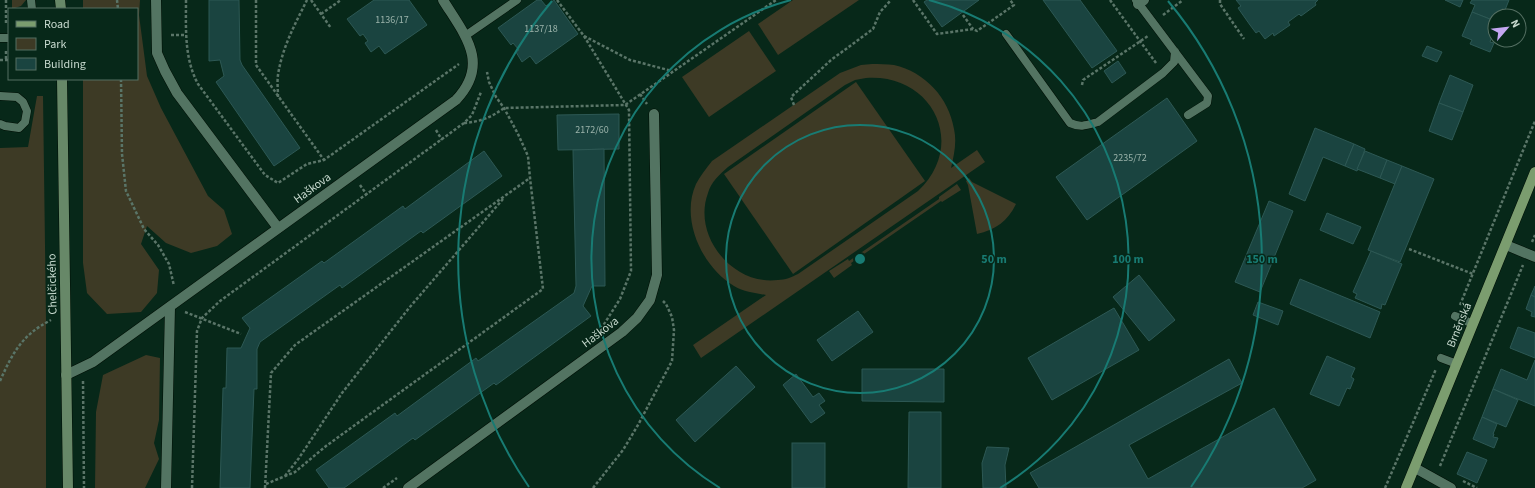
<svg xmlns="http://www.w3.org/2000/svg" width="1535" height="488" font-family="'Source Sans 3',sans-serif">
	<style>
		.green { fill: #3d3a25; fill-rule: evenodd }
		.building { fill: #1a4440; stroke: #2d5854 }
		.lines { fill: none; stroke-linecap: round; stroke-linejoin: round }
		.lane-casing { stroke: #000f05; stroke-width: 9 }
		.street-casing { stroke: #000f05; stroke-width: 11 }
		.secondary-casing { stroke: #000f05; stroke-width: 11 }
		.primary-casing { stroke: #000f05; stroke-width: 11 }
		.path { stroke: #5a7568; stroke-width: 2.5; stroke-dasharray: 3 2; stroke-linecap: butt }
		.lane { stroke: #537462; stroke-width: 8 }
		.street { stroke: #537462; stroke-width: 10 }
		.secondary { stroke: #678868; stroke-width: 10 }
		.primary { stroke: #7b9d6f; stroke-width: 10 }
		.ring { fill: none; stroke: #187b73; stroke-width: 2 }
		.labels { text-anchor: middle; stroke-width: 3; stroke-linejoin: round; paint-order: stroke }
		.number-label { font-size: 10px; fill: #9cb4ab }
		.street-label { font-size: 12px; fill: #c8dacf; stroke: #072819 }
		.centre { fill: #187b73; stroke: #072819; stroke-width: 2 }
		.ring-label { font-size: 12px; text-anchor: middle; font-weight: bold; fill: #187b73; stroke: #072819; stroke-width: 3; stroke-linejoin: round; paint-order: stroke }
	</style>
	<rect width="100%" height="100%" fill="#072819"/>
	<!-- green -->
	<g class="green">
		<path d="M12,0H26L21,6L12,9Z"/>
		<path d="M83,0H140L139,15L147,76L161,108L208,196L224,210L232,234L217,246L191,253L166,243L147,226L141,244L159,270L157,293L141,312L107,314L87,293L83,263V79H137V9H83Z"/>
		<path d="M793,0H859L778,55L758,24Z"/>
		<path d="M749,31L776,71L709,117L682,77Z"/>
		<path d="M872,64C879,64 887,64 894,65C925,72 949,98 954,129C957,142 954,155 951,168L977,150L985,162L701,358L693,345L766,295C755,293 744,292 734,286C702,267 680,219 696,184C700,176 706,169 712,161L840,73L861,65ZM866,78C932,73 968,144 918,191L798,274C792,277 785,280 778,280C733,286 692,236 708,193C711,182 720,174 728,167L845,85L855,80Z"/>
		<path d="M856,82L925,181L793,274L724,174Z"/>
		<path d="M37,96H43L46,320V488H0V148L28,147Z"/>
		<path d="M969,178L972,182L1016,204C1008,221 995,230 977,234L968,185L966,181Z"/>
		<path d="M957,184L961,190L942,202L941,201L851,263L852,265L834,278L829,271L848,259L849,261L939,199V197Z"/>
		<path d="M146,355L160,358L159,420L154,443L159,459L145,488H95L96,412L103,375Z"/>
	</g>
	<!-- building -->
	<g class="building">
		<path d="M209,0H239L240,60L242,65L300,148L274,166L216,82L224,76L220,60L209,61Z"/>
		<path d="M374,0H409L427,25L385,54L379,46L371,52L365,43L368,41L363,34L360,36L347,19Z"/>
		<path d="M537,0H541L546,6L554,0L578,34L536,64L530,56L522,62L516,52L519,50L513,43L511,45L498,28Z"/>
		<path d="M927,0H979L942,27L924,2Z"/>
		<path d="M1043,0H1080L1117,51L1092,68Z"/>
		<path d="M1236,0H1318L1315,3L1316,5L1301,16L1299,14L1288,22L1290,25L1274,36L1273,33L1265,39L1259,31L1256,33L1250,25L1238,8L1241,6Z"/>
		<path d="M1445,0H1463L1460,7Z"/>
		<path d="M1472,0H1509L1505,10L1502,9L1499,16H1495V21L1472,12L1475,5L1470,3Z"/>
		<path d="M1472,12L1495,21V27L1490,42L1494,43L1490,52L1470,44L1472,40L1462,36Z"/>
		<path d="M1427,46L1442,52L1437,62L1422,56Z"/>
		<path d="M1118,61L1126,73L1112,83L1104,71Z"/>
		<path d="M1450,75L1473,85L1463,112L1439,103Z"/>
		<path d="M1167,98L1197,141L1087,220L1056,177Z"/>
		<path d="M1439,103L1463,112L1452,140L1429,131Z"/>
		<path d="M619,114V149L558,150L557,115Z"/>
		<path d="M1315,128L1354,144L1345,166L1323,157L1305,201L1289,194Z"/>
		<path d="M1354,144L1365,149L1357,171L1345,166Z"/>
		<path d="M604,149L605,286H592L583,306L591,316L496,385L494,383L415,440L413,438L344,488H329L316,470L395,413L397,416L476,358L478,361L574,293L576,286L573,150Z"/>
		<path d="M484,151L502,176L423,233L421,231L342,288L340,285L260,342L257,349V389H254L250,488H220L223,388H226L227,348H241L250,328L242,318L322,261L324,263L403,206L405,209Z"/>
		<path d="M1365,151L1387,160L1380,178L1357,169Z"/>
		<path d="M1387,160L1402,166L1395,184L1380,178Z"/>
		<path d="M1402,166L1434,179L1400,262L1368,250Z"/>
		<path d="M1269,201L1293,211L1260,292L1235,282Z"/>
		<path d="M1327,213L1361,227L1353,244L1320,230Z"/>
		<path d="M1371,251L1402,264L1385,305L1382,304L1381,309L1355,298L1357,294L1353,292Z"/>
		<path d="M1139,275L1175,320L1149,341L1113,297Z"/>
		<path d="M1300,279L1380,312L1370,338L1290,304Z"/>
		<path d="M1535,286V297L1531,295Z"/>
		<path d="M1531,295L1535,297V317L1531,316L1532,312L1526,309Z"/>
		<path d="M1258,302L1283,311L1278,325L1253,315Z"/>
		<path d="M1114,308L1139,350L1052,400L1028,358Z"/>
		<path d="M858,311L873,332L832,361L817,340Z"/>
		<path d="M1518,327L1535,333V358L1510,348Z"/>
		<path d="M1327,356L1355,368L1351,377L1354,379L1350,389L1347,388L1339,406L1310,394Z"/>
		<path d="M1229,359L1242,383L1129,445L1148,479L1274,408L1316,480L1302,488H1039L1030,473Z"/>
		<path d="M1535,360V406L1493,389L1501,369L1527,380Z"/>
		<path d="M736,366L755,387L695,442L676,420Z"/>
		<path d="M862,369H944V402L862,401Z"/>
		<path d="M796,374L813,397L819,393L825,401L819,405L825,413L811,423L783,385Z"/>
		<path d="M1493,389L1518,400L1506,427L1482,417Z"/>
		<path d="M909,412H941V488H908Z"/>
		<path d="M1482,417L1497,424L1493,434H1494L1493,437L1498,438L1494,448L1473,439Z"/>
		<rect x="792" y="443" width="33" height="45"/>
		<path d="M987,447L1009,448L1005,465L1006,488H983L982,463Z"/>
		<path d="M1467,452L1487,460L1477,483L1457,474Z"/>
	</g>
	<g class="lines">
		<!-- lane casing -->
		<g class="lane-casing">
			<g id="lane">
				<path d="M31,0L32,9"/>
				<path d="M1136,0L1208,96L1207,103L1188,115"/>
				<path d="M1006,34L1070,123C1081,128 1087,125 1098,122L1163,73L1174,62L1175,52"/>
				<path d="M465,36L517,0"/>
				<path d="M0,38H9"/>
				<path d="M0,96L17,97L23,102L27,111L25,122L19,128L5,126L0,124"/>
				<path d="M1455,316L1473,324"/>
				<path d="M1441,358L1457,364"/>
			</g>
		</g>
		<!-- street casing -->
		<g class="street-casing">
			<g id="street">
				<path d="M156,0L157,53L165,71L177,93L278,228"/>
				<path d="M1138,4L1144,0"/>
				<path d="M1506,245L1535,257"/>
				<path d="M66,375L93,362L456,100C491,63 464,34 443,0"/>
				<path d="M1415,468L1451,488"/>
				<path d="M166,488L170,307"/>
				<path d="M408,488L622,332L637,318L650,300L657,275L654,114"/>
			</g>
		</g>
		<!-- secondary casing -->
		<g class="secondary-casing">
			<g id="secondary">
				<path d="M60,0L61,9"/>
				<path d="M62,79L68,488"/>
			</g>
		</g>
		<!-- primary casing -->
		<g class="primary-casing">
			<path id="primary" d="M1406,488L1535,172"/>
		</g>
		<!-- path -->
		<g class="path">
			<path d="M6,0V25"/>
			<path d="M117,0L118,9"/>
			<path d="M186,0C186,29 184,58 198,84L265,175L278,183L307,164L324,160L459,64"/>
			<path d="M256,0V65L324,160"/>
			<path d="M311,0L331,28"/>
			<path d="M557,0L584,36L629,110L631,271L620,299L601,329"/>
			<path d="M913,0L937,34L973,29L977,31L1014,5L1010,0"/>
			<path d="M1110,0L1156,63"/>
			<path d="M1220,0V4L1244,39"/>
			<path d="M321,14L341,0"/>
			<path d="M963,15L973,29"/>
			<path d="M1163,15L1183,0"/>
			<path d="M171,35H186"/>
			<path d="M584,36L630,60L672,71"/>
			<path d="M6,59V50"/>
			<path d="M0,60H9"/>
			<path d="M121,79L122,154L126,191L144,229L158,245L169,264L174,286"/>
			<path d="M1082,85L1083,80L1148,36"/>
			<path d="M640,94L647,104"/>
			<path d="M278,97C278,90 277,82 278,75C282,48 295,24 307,0"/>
			<path d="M794,105L791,97L831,60L873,29L880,12L891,0"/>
			<path d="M464,123C480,122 492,117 504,108L625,105L776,0"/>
			<path d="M436,130L442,140"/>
			<path d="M360,185L367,195"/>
			<path d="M1532,242L1535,235"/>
			<path d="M1409,249L1473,274"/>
			<path d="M1460,305L1535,121"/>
			<path d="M185,312L241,334"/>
			<path d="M0,381C13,352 22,335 51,320"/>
			<path d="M83,381L84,488"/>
			<path d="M1440,466L1523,265"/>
			<path d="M285,476L299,458L342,393L409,308L503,199"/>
			<path d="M1463,481L1477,488"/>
			<path d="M266,484L295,472L326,446L543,289L530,178L528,156L518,134L504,108L496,97L489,82L487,72"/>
			<path d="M192,488L197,331L202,318L220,301L464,123L472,115L481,92"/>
			<path d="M265,488L271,373L295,345L530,178"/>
			<path d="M383,488L397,478"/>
			<path d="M593,488L623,450L638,425L672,361L674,330L672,317L666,304L663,301"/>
			<path d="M1385,488L1436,369"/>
		</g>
		<!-- lane -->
		<use href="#lane" class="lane"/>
		<!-- street -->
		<use href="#street" class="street"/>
		<!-- secondary -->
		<use href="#secondary" class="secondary"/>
		<!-- primary -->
		<use href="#primary" class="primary"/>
	</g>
	<!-- distance rings -->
	<g class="ring">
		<circle cx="860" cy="259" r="134"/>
		<path d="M720 488A268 268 0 0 1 791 0M929 0A268 268 0 0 1 1000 488"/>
		<path d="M529 487A402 402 0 0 1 552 1M1168 1A402 402 0 0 1 1191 487"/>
	</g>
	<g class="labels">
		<!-- number labels -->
		<g class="number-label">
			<text x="392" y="23">1136/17</text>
			<text x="541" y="32">1137/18</text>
			<text x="592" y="133">2172/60</text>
			<text x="1130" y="161">2235/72</text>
		</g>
		<!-- street labels -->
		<g class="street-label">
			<text transform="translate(312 188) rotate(-36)" y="4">Haškova</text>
			<text transform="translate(52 284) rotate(-91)" y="4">Chelčického</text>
			<text transform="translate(1459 325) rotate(-68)" y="4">Brněnská</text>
			<text transform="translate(600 332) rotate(-37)" y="4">Haškova</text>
		</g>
	</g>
	<circle cx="860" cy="259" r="6" class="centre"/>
	<g class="ring-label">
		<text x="994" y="263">50 m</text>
		<text x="1128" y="263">100 m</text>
		<text x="1262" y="263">150 m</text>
	</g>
	<!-- legend -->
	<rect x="8" y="8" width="130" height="72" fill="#072819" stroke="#546f62"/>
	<rect x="16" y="21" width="20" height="6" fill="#7b9d6f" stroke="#546f62"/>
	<text x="44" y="28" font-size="12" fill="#c8dacf">Road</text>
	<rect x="16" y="38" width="20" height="12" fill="#3d3a25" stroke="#546f62"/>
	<text x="44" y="48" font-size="12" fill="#c8dacf">Park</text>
	<rect x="16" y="58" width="20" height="12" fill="#1a4440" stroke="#546f62"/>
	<text x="44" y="68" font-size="12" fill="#c8dacf">Building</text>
	<!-- north arrow -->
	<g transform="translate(1507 28) rotate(62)"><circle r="19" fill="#072819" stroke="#546f62"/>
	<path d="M0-3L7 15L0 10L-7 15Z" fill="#c4a7f1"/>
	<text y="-6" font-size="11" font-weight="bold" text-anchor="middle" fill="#c8dacf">N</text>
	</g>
</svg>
